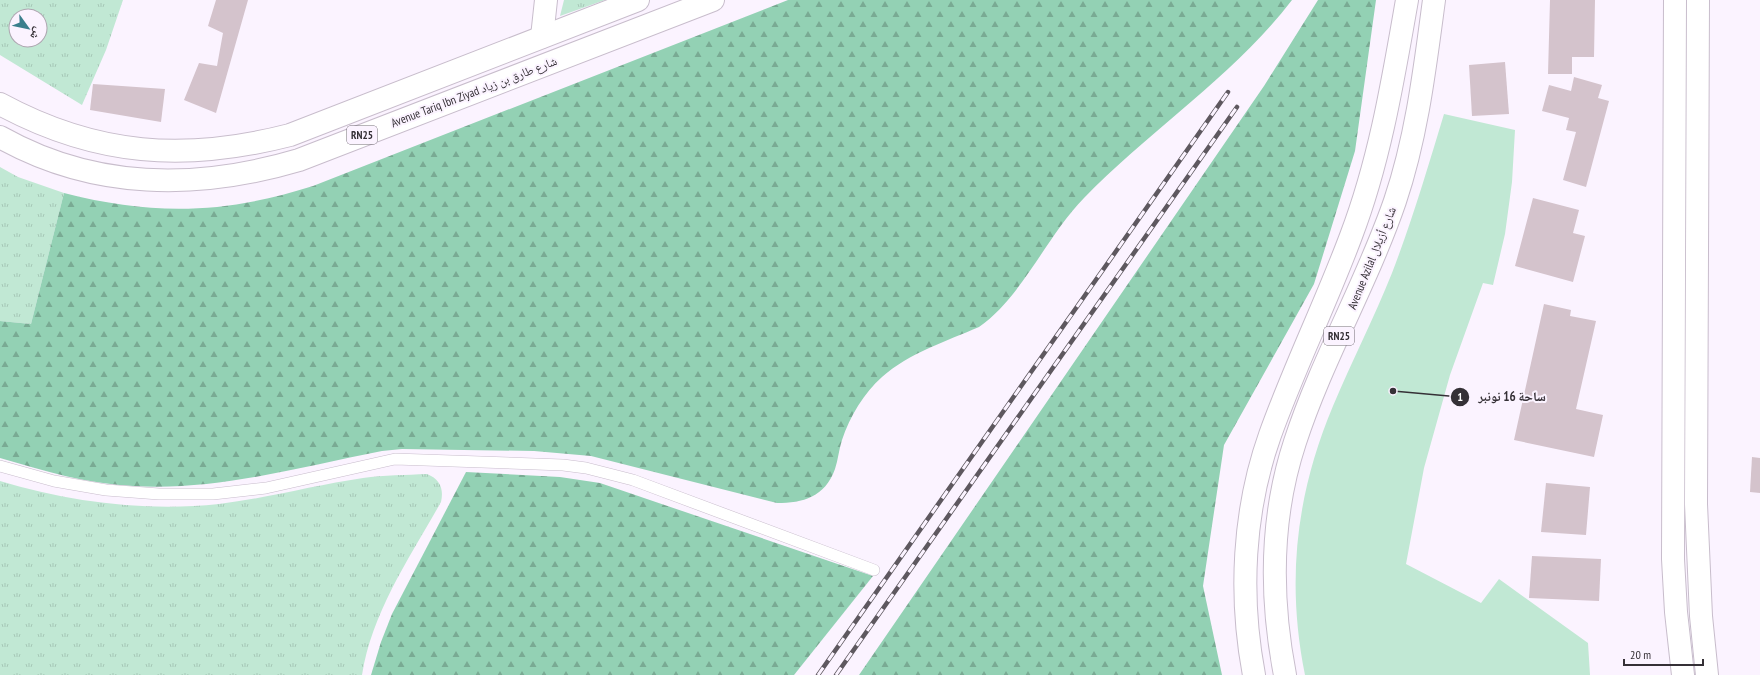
<svg xmlns="http://www.w3.org/2000/svg" width="1760" height="675" font-family="'PT Sans Narrow','Noto Naskh Arabic',sans-serif">
	<style>
		.grass { fill: url(#grass-tufts); fill-rule: evenodd }
		.forest { fill: url(#forest-firs) }
		.garden { fill: #c1e8d4 }
		.building { fill: #d4c3cc }
		.lines { fill: none; stroke-linecap: round; stroke-linejoin: round }
		.lane-casing { stroke: #c8bdcc; stroke-width: 12 }
		.street-casing { stroke: #c8bdcc; stroke-width: 24 }
		.secondary-casing { stroke: #c8bdcc; stroke-width: 24 }
		.primary-casing { stroke: #c8bdcc; stroke-width: 24 }
		.lane { stroke: #fff; stroke-width: 11 }
		.street { stroke: #fff; stroke-width: 22 }
		.secondary { stroke: #fff; stroke-width: 22 }
		.primary { stroke: #fff; stroke-width: 22 }
		.rail-casing { stroke: #5e585f; stroke-width: 4.5 }
		.rail { stroke: #fbf3ff; stroke-width: 3; stroke-dasharray: 9; stroke-linecap: butt }
		.labels { text-anchor: middle; stroke-width: 4; stroke-linejoin: round; paint-order: stroke }
		.shield { fill: #fbf3ff; stroke: #706a72; stroke-width: 1 }
		.shield-label { font-size: 11px; font-weight: bold; fill: #353036 }
		.street-label { font-size: 12px; fill: #353036; stroke: #fbf3ff }
		.leader { fill: none; stroke: #353036; stroke-width: 1.5 }
		.callout-dot { fill: #353036; stroke: #fbf3ff; stroke-width: 1.5 }
		.mark-label { font-size: 12px; text-anchor: middle; font-weight: bold; fill: #fff }
		.callout-label { font-size: 13px; text-anchor: middle; font-weight: bold; fill: #353036; stroke: #fbf3ff; stroke-width: 4; stroke-linejoin: round; paint-order: stroke }
	</style>
	<defs>
		<pattern id="grass-tufts" width="24" height="20" patternUnits="userSpaceOnUse"><rect width="24" height="20" fill="#c1e8d4"/><path d="M3 7l-1-3M5 7V3M7 7l1-3M15 17l-1-3M17 17v-4M19 17l1-3" fill="none" stroke="#a6c7b7"/></pattern>
		<pattern id="forest-firs" width="22" height="20" patternUnits="userSpaceOnUse"><rect width="22" height="20" fill="#93d1b4"/><path d="M5 1l3.5 6h-7zM16 11l3.5 6h-7z" fill="#79aa93"/></pattern>
	</defs>
	<rect width="100%" height="100%" fill="#fbf3ff"/>
	<!-- grass -->
	<g class="grass">
		<path d="M0,0H123L106,50L82,105L0,55ZM16,16H40V40H16Z"/>
		<path d="M564,0H605L560,16Z"/>
		<path d="M0,167L18,177L64,193L31,324L0,321Z"/>
		<path d="M427,474C440,479 444,489 441,502C410,557 372,612 362,675H0V481C69,502 147,512 219,504C268,498 315,485 363,478C384,475 406,475 427,474Z"/>
	</g>
	<!-- forest -->
	<g class="forest">
		<path d="M788,0H1292C1234,76 1150,130 1084,198C1046,237 1022,297 979,327C947,341 909,353 882,377C864,393 850,416 842,440C839,449 838,460 835,469C825,497 803,503 777,503L591,456L534,451L402,449L382,451C299,467 218,491 133,486C88,484 44,471 0,458V321L31,324L64,193C154,216 225,214 313,186Z"/>
		<path d="M1318,0H1376L1355,151L1314,284L1224,445L1203,586L1222,675H859L1264,86Z"/>
		<path d="M466,472L560,477L600,483L873,576L794,675H371L381,642L392,614Z"/>
	</g>
	<!-- garden -->
	<path class="garden" d="M1444,114L1515,130L1512,182L1505,234L1493,285L1483,283L1450,375L1424,468L1406,564L1481,603L1499,579L1588,643L1590,675H1305C1286,581 1296,494 1333,406C1352,361 1374,318 1392,273C1412,221 1428,167 1444,114Z"/>
	<!-- building -->
	<g class="building">
		<path d="M216,0H248L216,113L184,100L199,63L217,66L223,33L208,26Z"/>
		<path d="M1550,0H1595L1594,57H1572V74H1548Z"/>
		<path d="M1505,62L1509,114L1472,116L1469,65Z"/>
		<path d="M1574,77L1602,85L1598,98L1609,101L1586,187L1563,180L1576,132L1566,130L1569,118L1542,111L1549,85L1571,91Z"/>
		<path d="M93,84L165,89L161,122L90,110Z"/>
		<path d="M1533,198L1579,210L1573,233L1585,236L1573,282L1515,266Z"/>
		<path d="M1544,304L1571,310L1570,316L1596,321L1576,409L1603,415L1594,457L1514,440Z"/>
		<path d="M1752,457L1760,458V493L1750,492Z"/>
		<path d="M1546,483L1590,487L1586,535L1541,532Z"/>
		<path d="M1532,556L1601,559L1599,601L1529,598Z"/>
	</g>
	<g class="lines">
		<!-- lane casing -->
		<g class="lane-casing">
			<path id="lane" d="M0,466L54,481L106,490L159,494H213L266,488L395,459L563,465L586,468L633,480L874,570"/>
		</g>
		<!-- street casing -->
		<g class="street-casing">
			<path id="street" d="M542,37L546,0"/>
		</g>
		<!-- secondary casing -->
		<g class="secondary-casing">
			<g id="secondary">
				<path d="M1675,0L1673,559L1676,612L1683,675"/>
				<path d="M1698,0L1696,504L1701,616L1707,675"/>
			</g>
		</g>
		<!-- primary casing -->
		<g class="primary-casing">
			<g id="primary">
				<path d="M0,104C96,156 185,162 290,135L638,0"/>
				<path d="M0,137C94,190 198,190 299,160L713,0"/>
				<path d="M1254,675C1239,596 1243,511 1270,435C1294,368 1326,303 1351,236C1380,160 1393,80 1407,0"/>
				<path d="M1285,675C1270,597 1270,518 1295,442C1322,359 1367,283 1395,201C1417,136 1425,67 1434,0"/>
			</g>
		</g>
		<!-- lane -->
		<use href="#lane" class="lane"/>
		<!-- street -->
		<use href="#street" class="street"/>
		<!-- secondary -->
		<use href="#secondary" class="secondary"/>
		<!-- primary -->
		<use href="#primary" class="primary"/>
		<!-- rail casing -->
		<g class="rail-casing">
			<g id="rail">
				<path d="M818,675L1228,92"/>
				<path d="M836,675L1237,107"/>
			</g>
		</g>
		<!-- rail -->
		<use href="#rail" class="rail"/>
	</g>
	<g class="labels">
		<!-- shield labels -->
		<g class="shield">
			<rect x="347" y="126" width="30" height="18" rx="3"/>
			<rect x="1324" y="327" width="30" height="18" rx="3"/>
		</g>
		<g class="shield-label">
			<text x="362" y="139">RN25</text>
			<text x="1339" y="340">RN25</text>
		</g>
		<!-- street labels -->
		<g class="street-label">
			<text transform="translate(474 92) rotate(-21)" y="4">Avenue Tariq Ibn Ziyad شارع طارق بن زياد</text>
			<text transform="translate(1372 258) rotate(-68)" y="4">Avenue Azilal شارع أزيلال</text>
		</g>
	</g>
	<!-- callouts -->
	<path class="leader" d="M1393 391L1460 397"/>
	<g class="callout-dot">
		<circle cx="1393" cy="391" r="4"/>
		<circle cx="1460" cy="397" r="10"/>
	</g>
	<g class="mark-label">
		<text x="1460" y="401">1</text>
	</g>
	<g class="callout-label">
		<text x="1512" y="401">ساحة 16 نونبر</text>
	</g>
	<!-- north arrow -->
	<g transform="translate(28 28) rotate(123)"><circle r="19" fill="#fbf3ff" stroke="#aca5af"/>
	<path d="M0-3L7 15L0 10L-7 15Z" fill="#3a7f8c"/>
	<text y="-6" font-size="11" font-weight="bold" text-anchor="middle" fill="#353036">ش</text>
	</g>
	<!-- scale -->
	<path d="M1624 659v6h79v-6" fill="none" stroke="#353036" stroke-width="2"/>
	<text x="1630" y="659" font-size="12" fill="#353036" stroke="#fbf3ff" stroke-width="3" paint-order="stroke">20 m</text>
</svg>
